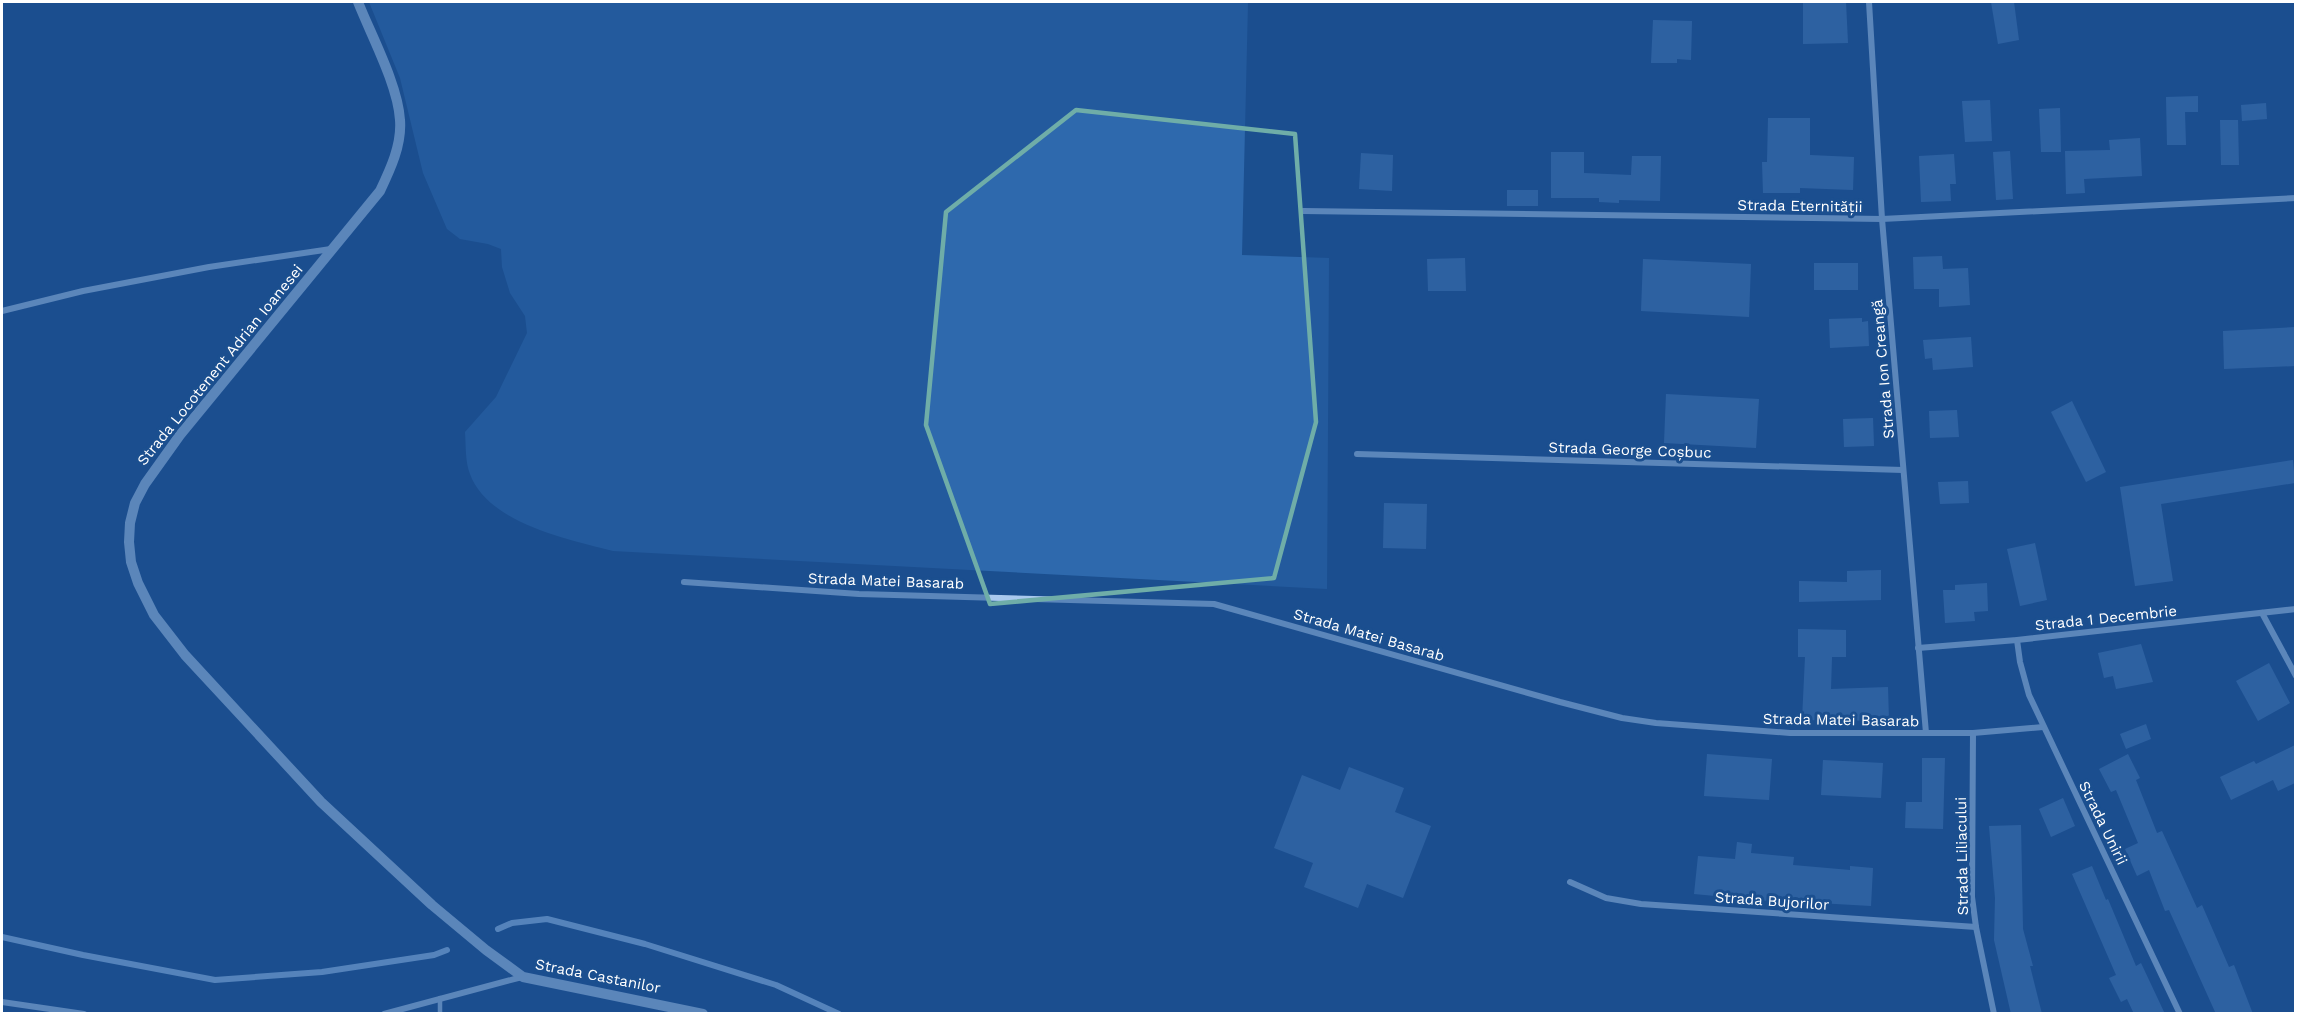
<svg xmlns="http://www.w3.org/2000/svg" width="2297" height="1015" font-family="'Work Sans',sans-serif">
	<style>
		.green { fill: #2e69ad }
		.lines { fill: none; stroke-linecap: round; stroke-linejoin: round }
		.stream { stroke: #9cc4f0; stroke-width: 6 }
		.building { fill: #4478b7 }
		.service { stroke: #a9c9ee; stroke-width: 4.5 }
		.minor { stroke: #a9c9ee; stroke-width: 6 }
		.tertiary { stroke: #a9c9ee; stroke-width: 10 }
		.marked { fill: none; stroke: #6fada8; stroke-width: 4.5; stroke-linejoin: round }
		.labels { text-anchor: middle; stroke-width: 6; stroke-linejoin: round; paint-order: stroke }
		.street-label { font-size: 15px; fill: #fff; stroke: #1b4f8f }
	</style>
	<rect width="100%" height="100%" fill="#1b4f8f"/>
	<!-- green -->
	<path class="green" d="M369,2H1248L1242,255L1329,258L1327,589L613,551C567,539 488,523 470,474C465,462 466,445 465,432L496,397L527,333L525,316L510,293L502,267L501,249L488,244L460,239L447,229L423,173L400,78Z"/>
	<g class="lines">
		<!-- stream -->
		<g class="stream">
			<path d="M498,929L512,923L547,919L645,944L776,985L839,1014"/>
			<path d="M2,937L83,955L215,980L322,972L434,955L447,950"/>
		</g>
	</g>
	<!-- building -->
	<g class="building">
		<path d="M1803,2H1846L1848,43L1803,44Z"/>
		<path d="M1991,2H2014L2019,40L1998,44Z"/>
		<path d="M1653,20L1692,21L1691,60L1677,59V63H1651Z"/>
		<path d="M2198,96V112H2185L2186,145H2167L2166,97Z"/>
		<path d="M1990,100L1992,141L1965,142L1962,101Z"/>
		<path d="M2266,103L2267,119L2242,121L2241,105Z"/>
		<path d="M2060,108L2061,152H2041L2039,109Z"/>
		<path d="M1768,118H1810V155L1854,157L1853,190L1800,188V193H1763L1762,162H1767Z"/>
		<path d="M2220,120H2238L2239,165H2221Z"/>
		<path d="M2140,138L2142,176L2084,179L2085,193L2066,194L2065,151L2110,150L2109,140Z"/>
		<path d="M2010,151L2013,199L1996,200L1993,152Z"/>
		<path d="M1551,152H1584V173L1631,175L1632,156H1661L1660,201L1619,200V203L1599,202V198H1551Z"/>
		<path d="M1361,153L1393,155L1392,191L1359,189Z"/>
		<path d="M1954,154L1956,184H1950L1951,201L1921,202L1919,156Z"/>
		<rect x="1507" y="190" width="31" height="16"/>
		<path d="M1942,256L1943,269L1968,268L1970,305L1939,307V289H1914L1913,257Z"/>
		<path d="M1465,258L1466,291H1428L1427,259Z"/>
		<path d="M1643,259L1751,264L1749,317L1641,311Z"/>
		<rect x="1814" y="263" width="44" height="27"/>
		<path d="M1862,318V322L1868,321L1869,346L1830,348L1829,319Z"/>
		<path d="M2295,327V366L2224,369L2223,331Z"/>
		<path d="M1971,337L1973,367L1933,370L1932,358L1925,359L1923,340Z"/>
		<path d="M1666,394L1759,399L1756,448L1664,443Z"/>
		<path d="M2072,401L2106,472L2086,482L2051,412Z"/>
		<path d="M1957,410L1959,437L1930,438L1929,411Z"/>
		<path d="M1873,418L1874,446L1844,447L1843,419Z"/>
		<path d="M2293,460L2295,483L2161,504L2173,581L2135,586L2120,487Z"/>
		<path d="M1968,481L1969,503L1940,504L1938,482Z"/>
		<path d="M1384,503L1427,504L1426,549L1383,548Z"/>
		<path d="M2035,543L2047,600L2020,606L2007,549Z"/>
		<path d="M1881,570V600L1799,602V581L1847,582V571Z"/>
		<path d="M1987,583L1988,611L1974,612L1975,621L1945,623L1943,590H1955V585Z"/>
		<path d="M1798,629L1846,630V657H1832L1831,689L1888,687L1889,721L1802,720L1805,657H1798Z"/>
		<path d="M2141,644L2153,682L2116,689L2113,676L2104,678L2098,653Z"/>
		<path d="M2269,663L2290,703L2258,721L2236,681Z"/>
		<path d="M2146,724L2151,739L2126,749L2120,734Z"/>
		<path d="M2295,745V783L2278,791L2273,780L2231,800L2220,777L2254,761L2256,764Z"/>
		<path d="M1707,754L1772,759L1769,800L1704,796Z"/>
		<path d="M2128,754L2140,778L2136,780L2157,833L2162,831L2197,908L2202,905L2229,967L2234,965L2253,1014H2216L2169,910L2165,911L2149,870L2137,876L2125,849L2138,843L2116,790L2111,792L2099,769Z"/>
		<path d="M1922,758H1945L1943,829L1905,828L1906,802H1922Z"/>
		<path d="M1823,760L1883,763L1881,798L1821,795Z"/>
		<path d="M1349,767L1404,788L1395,812L1431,826L1403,898L1367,884L1358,908L1304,887L1313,863L1274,848L1302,775L1340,790Z"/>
		<path d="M2063,798L2075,826L2051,837L2039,809Z"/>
		<path d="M2021,825L2023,929L2033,966H2030L2042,1014H2011L1994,940L1995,898L1989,826Z"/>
		<path d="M1737,842L1752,844L1751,853L1794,857L1793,865L1850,870V866L1873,868L1871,906L1801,902V904L1694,894L1698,856L1735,859Z"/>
		<path d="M2092,866L2106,900L2108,899L2136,966L2141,963L2165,1014H2134L2127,999L2121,1002L2109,978L2116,975L2072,874Z"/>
	</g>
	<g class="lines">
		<!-- service -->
		<path class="service" d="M440,998V1014"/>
		<!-- minor -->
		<g class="minor">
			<path d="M1869,2L1882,219L1926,733"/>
			<path d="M1303,211L1882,219L2296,198"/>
			<path d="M2,311L83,291L209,267L331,249"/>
			<path d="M1357,454L1903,470"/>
			<path d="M684,582L859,594L1214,604L1560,702L1622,718L1656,723L1790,733H1973L2043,727"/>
			<path d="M2262,613L2296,676"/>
			<path d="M2017,640L2020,662L2029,695L2180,1014"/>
			<path d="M1918,648L2017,640L2296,609"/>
			<path d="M1973,733L1972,897L1976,927L1994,1014"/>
			<path d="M1570,882L1606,898L1641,904L1976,927"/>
			<path d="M2,1002L84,1014"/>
			<path d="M384,1014L522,977"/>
		</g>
		<!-- tertiary -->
		<path class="tertiary" d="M358,2C371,35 398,85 400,120C402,145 390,170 380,191L180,435L145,484L135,503L130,523L129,542L131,562L138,583L154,615L185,655L321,802L432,905L486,950L523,977L703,1014"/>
	</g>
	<!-- marked area -->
	<path d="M0 0H2297V1015H0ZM1076,110L1295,134L1316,422L1274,578L990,604L926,425L946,212Z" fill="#1b4f8f" fill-opacity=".55" fill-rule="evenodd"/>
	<path class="marked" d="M1076,110L1295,134L1316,422L1274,578L990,604L926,425L946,212Z"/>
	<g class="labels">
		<!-- street labels -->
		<g class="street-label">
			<text transform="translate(1800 206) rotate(1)" y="5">Strada Eternității</text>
			<text transform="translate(220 365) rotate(-51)" y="5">Strada Locotenent Adrian Ioanesei</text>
			<text transform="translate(1883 369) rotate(-95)" y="5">Strada Ion Creangă</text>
			<text transform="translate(1630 450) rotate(2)" y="5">Strada George Coșbuc</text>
			<text transform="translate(886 581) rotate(2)" y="5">Strada Matei Basarab</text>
			<text transform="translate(2106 618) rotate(-6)" y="5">Strada 1 Decembrie</text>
			<text transform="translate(1369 635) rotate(16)" y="5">Strada Matei Basarab</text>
			<text transform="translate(1841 720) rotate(1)" y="5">Strada Matei Basarab</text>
			<text transform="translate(2103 823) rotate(64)" y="5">Strada Unirii</text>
			<text transform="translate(1962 856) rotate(-91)" y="5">Strada Liliacului</text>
			<text transform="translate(1772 901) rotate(4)" y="5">Strada Bujorilor</text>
			<text transform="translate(598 976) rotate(11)" y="5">Strada Castanilor</text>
		</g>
	</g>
	<!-- border -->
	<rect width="2297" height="1015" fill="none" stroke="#ffffff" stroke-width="6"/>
</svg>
